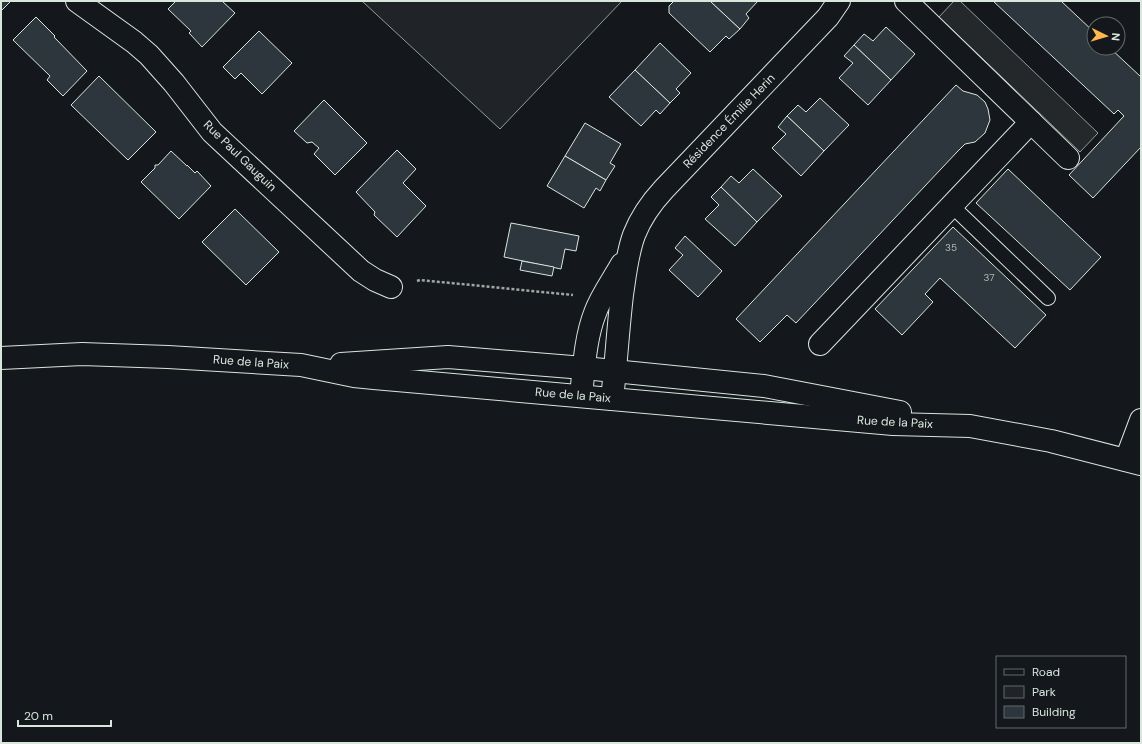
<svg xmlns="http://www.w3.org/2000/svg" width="1142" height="744" font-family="'DM Sans',sans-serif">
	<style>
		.green { fill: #202428; stroke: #939e99 }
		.parking { fill: #24282b; stroke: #939e99 }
		.building { fill: #2c363c; stroke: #d8e6dc }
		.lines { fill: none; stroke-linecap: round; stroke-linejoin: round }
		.service-casing { stroke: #d8e6dc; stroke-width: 16 }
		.minor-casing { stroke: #d8e6dc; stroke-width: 24 }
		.secondary-casing { stroke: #d8e6dc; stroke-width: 24 }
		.path { stroke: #9da8a2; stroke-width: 2.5; stroke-dasharray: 3 2; stroke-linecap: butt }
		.service { stroke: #14181c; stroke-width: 14 }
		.minor { stroke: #14181c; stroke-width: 22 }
		.secondary { stroke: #14181c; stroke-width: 22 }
		.labels { text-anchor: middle; stroke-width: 3; stroke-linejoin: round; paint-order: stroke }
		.number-label { font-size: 10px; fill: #adbab4 }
		.street-label { font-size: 12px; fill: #d8e6dc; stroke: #14181c }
	</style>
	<rect width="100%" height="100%" fill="#14181c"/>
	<!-- green -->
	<path class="green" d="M362,1H622L500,129Z"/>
	<!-- parking -->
	<path class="parking" d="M954,1H960L1098,133L1080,152L939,17Z"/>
	<!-- building -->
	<g class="building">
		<path d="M1,1H11L1,11Z"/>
		<path d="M176,1H222L235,13L202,47L189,33L191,31L168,9Z"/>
		<path d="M674,1H710L740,29L729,39L726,36L710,52L669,13V6Z"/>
		<path d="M710,1H758L746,14L749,18L740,29Z"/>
		<path d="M993,1H1061L1094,32V48H1110L1141,77V147L1093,198L1069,175L1124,116L1118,110L1114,114Z"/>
		<path d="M36,17L55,36L54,37L87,71L63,96L47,80L50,76L13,40Z"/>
		<path d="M886,27L915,54L891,80L854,45L864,34L873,41Z"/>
		<path d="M259,31L292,63L262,94L241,73L235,79L223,67Z"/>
		<path d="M660,43L691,73L676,89L680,93L670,103L635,70Z"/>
		<path d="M854,45L891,80L868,105L839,78L853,63L844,56Z"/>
		<path d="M635,70L670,103L660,114L656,110L641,126L609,97Z"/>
		<path d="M99,76L156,132L128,160L71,105Z"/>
		<path d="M956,85L963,91L977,95L985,102L988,109L990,120L985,133L975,142L965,144L957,152L796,323L787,315L760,342L736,319Z"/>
		<path d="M820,98L849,125L824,151L787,116L798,105L806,112Z"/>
		<path d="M324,100L367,143L335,175L314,154L319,148L312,142L307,143L294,131Z"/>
		<path d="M787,116L824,151L801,176L772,148L786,134L778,127Z"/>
		<path d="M585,123L621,144L610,163L615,166L606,180L565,156Z"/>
		<path d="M397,150L416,169L403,183L426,206L397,237L374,215L375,212L356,192Z"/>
		<path d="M171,151L187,166V165L195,173L197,171L211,186L179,219L141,182L155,168V165H158Z"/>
		<path d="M565,156L606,180L600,191L596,188L584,208L547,186Z"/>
		<path d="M753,169L782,196L757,222L721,187L731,176L739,183Z"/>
		<path d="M1008,169L1101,257L1070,290L976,203Z"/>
		<path d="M721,187L757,222L735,246L705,219L719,205L711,197Z"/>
		<path d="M235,209L279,252L246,285L202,242Z"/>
		<path d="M511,223L579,236L576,251L565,249L561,269L504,257Z"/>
		<path d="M953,227L1046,315L1015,348L940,278L925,294L933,302L902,335L875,309Z"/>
		<path d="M685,236L722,271L698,297L669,270L683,255L675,248Z"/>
		<path d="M522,261L554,267L552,276L520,270Z"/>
	</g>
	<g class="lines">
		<!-- service casing -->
		<g class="service-casing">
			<path id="service" d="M951,205L1048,298"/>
		</g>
		<!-- minor casing -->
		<g class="minor-casing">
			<g id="minor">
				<path d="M77,1L134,42L149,55L174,83L212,132L361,271L375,280L391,287"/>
				<path d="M906,1L1068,158"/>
				<path d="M820,344L1031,122"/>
				<path d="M581,396C584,368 585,339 595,313C601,296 613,280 622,264"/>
				<path d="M612,399C616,364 618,329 622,295C625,275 627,254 634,235C641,217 651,203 664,189L828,17L839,1"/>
				<path d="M1126,460L1141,420"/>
			</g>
		</g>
		<!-- secondary casing -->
		<g class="secondary-casing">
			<g id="secondary">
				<path d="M1,358L82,354L168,357L301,365L354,376L374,378L893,424L970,426L1051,441L1141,464"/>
				<path d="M341,364L448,357L584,368L764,386L900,412"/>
			</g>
		</g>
		<!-- path -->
		<path class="path" d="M417,281L420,280L573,295"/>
		<!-- service -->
		<use href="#service" class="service"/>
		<!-- minor -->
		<use href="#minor" class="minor"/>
		<!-- secondary -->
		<use href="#secondary" class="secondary"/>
	</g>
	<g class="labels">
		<!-- number labels -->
		<g class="number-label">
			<text x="951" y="251">35</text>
			<text x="989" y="281">37</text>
		</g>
		<!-- street labels -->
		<g class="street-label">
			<text transform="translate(729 121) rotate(-46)" y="4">Résidence Émilie Herin</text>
			<text transform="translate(240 156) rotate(44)" y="4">Rue Paul Gauguin</text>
			<text transform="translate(251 362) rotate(4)" y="4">Rue de la Paix</text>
			<text transform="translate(573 395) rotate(5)" y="4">Rue de la Paix</text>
			<text transform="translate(895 422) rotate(3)" y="4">Rue de la Paix</text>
		</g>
	</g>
	<!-- border -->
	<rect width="1142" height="744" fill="none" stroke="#d8e6dc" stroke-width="4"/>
	<!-- legend -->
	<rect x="996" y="656" width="130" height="72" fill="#14181c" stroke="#626a69"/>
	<rect x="1004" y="669" width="20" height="6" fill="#14181c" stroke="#626a69"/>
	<text x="1032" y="676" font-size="12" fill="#d8e6dc">Road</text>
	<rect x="1004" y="686" width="20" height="12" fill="#202428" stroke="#626a69"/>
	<text x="1032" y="696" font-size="12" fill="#d8e6dc">Park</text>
	<rect x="1004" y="706" width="20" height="12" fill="#2c363c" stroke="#626a69"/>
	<text x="1032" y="716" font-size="12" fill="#d8e6dc">Building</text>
	<!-- north arrow -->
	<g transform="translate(1106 36) rotate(95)"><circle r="19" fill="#14181c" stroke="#626a69"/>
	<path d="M0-3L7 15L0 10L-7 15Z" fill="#ffb74d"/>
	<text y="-6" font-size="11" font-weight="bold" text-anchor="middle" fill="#d8e6dc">N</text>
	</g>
	<!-- scale -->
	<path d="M18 720v6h93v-6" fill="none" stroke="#d8e6dc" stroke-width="2"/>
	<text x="24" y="720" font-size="12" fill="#d8e6dc" stroke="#14181c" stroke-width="3" paint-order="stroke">20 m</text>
</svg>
